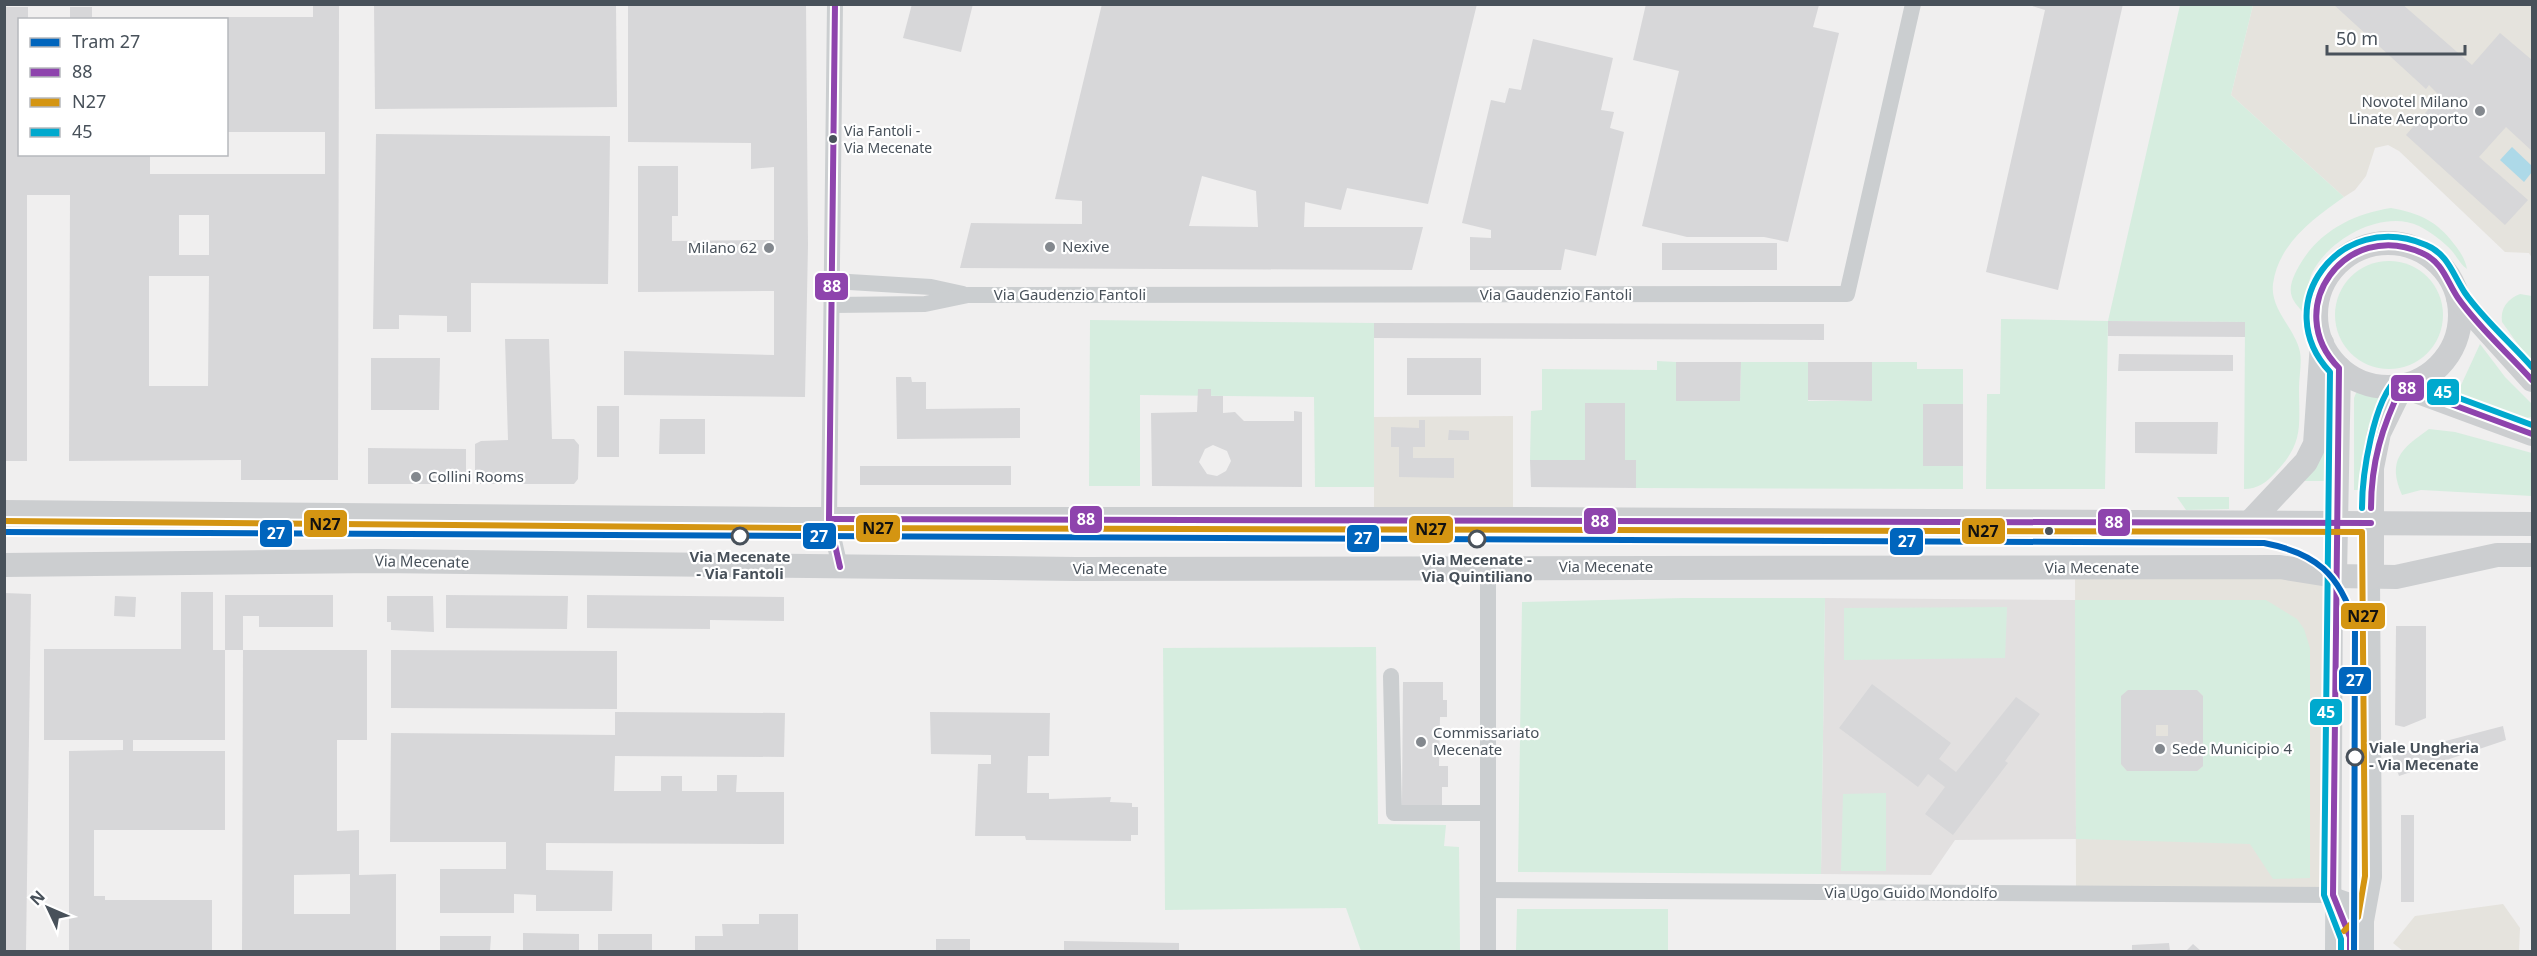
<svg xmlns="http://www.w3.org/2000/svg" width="2537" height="956" font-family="'Noto Sans',sans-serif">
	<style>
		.commercial { fill: #e5e3dd }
		.education { fill: #e2e0e0 }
		.green { fill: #d6eddf; fill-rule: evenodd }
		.water { fill: #add9e8 }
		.building { fill: #d7d7d9; fill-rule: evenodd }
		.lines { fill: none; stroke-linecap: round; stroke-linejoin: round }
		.street { stroke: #cbced0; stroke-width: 16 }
		.secondary { stroke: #ccced0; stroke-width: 24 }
		.bus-1-casing { stroke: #fff; stroke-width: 10 }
		.bus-2-casing { stroke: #fff; stroke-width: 10 }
		.bus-3-casing { stroke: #fff; stroke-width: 10 }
		.bus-1 { stroke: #8e44ad; stroke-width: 6 }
		.bus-2 { stroke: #d49512; stroke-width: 6 }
		.bus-3 { stroke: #00a9ce; stroke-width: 6 }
		.tram-1-casing { stroke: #fff; stroke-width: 10 }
		.tram-1 { stroke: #0065bd; stroke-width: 6 }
		.poi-dot { fill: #83888e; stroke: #fff; stroke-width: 2 }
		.bus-dot { fill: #48515a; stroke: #fff; stroke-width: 2 }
		.stop-dot { fill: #fff; stroke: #48515a; stroke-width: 3 }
		.labels { text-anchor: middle; stroke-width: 4.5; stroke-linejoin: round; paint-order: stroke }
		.bus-label { font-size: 14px; fill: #48515a; stroke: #fff; text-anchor: start }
		.poi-label { font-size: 15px; fill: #48515a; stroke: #fff; text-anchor: start }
		.street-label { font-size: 15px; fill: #48515a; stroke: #fff }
		.stop-label { font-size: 15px; font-weight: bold; fill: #48515a; stroke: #fff }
		.line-badge { stroke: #fff; stroke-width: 2 }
		.badge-label { font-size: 16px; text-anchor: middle; font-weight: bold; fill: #fff }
		.pale-badge-label { font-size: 16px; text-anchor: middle; font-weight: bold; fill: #111 }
	</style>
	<rect width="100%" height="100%" fill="#f0efef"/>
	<!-- commercial -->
	<g class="commercial">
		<path d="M2253,5H2532V258L2529,253L2505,252L2399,151L2388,145L2375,148L2366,176L2355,190L2344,197L2231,95Z"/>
		<path d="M1513,416V519H1374V417Z"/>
		<path d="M2075,569L2334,578L2331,893L2076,891Z"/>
		<path d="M2503,904L2520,928L2519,951H2403L2393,943L2415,916Z"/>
	</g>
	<!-- education -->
	<path class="education" d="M1825,598L2075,600L2076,839L1955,840L1931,875L1821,874Z"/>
	<!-- green -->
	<g class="green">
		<path d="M2180,5H2253L2231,95L2344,197C2314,218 2278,244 2273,284C2270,310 2295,328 2300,352C2302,363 2299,377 2299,388C2299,427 2304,443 2275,473C2266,483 2257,489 2244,489L2245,322L2108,321L2105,489H1986L1987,394H2000L2001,319L2108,321Z"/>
		<path d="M2391,208C2419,213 2437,221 2454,244C2460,251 2466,261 2467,269C2461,265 2457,257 2452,251C2444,242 2431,232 2419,226C2382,209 2329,239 2312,273C2306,285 2310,303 2303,313C2300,308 2294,303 2292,297C2288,287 2294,275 2299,266C2319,231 2353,214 2391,208Z"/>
		<circle cx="2389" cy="315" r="54"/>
		<path d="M2520,294L2532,296V364L2502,322C2500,309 2507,299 2520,294Z"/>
		<path d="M1090,320L1374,323V487H1315L1314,397L1140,395V486H1089Z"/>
		<path d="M2480,344L2505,377L2532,404V417L2526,418L2456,396Z"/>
		<path d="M1657,361L1676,362V400H1740L1741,362H1808V401H1872V362H1917V369H1963V404H1923V466H1963V489L1636,488V461L1530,460L1531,411L1542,410V369L1657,370Z"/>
		<path d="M2362,392L2385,400L2360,469V490H2354V398L2356,393Z"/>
		<path d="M2429,429L2455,432L2532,453V496L2421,490L2402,495C2387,460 2401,449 2429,429Z"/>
		<path d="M2324,449L2325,481H2304Z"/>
		<path d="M2177,497H2229V509L2186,510Z"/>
		<path d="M1683,598H1825L1821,874L1518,872L1522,602Z"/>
		<path d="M2075,600H2266L2297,619L2304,629L2310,648V878L2273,879L2250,844L2076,839ZM2128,690H2197L2203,696V766L2197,771H2127L2121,764L2122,696Z"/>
		<path d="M2007,607L2005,658L1844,660V608Z"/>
		<path d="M1376,647L1378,824L1446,825L1444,846L1459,847L1460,951H1361L1346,908L1165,910L1163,648Z"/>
		<path d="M1886,793V871H1841L1843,794Z"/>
		<path d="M1517,909H1668V951H1516Z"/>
	</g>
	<!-- water -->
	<path class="water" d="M2512,147L2532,166V172L2524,182L2500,160Z"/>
	<!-- building -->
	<g class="building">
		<path d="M374,4H616L617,107L375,109Z"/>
		<path d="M628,4H806L808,245L805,397L624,395V351L774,355V291L638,292V166H678V216H672V241L774,240V167L751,169V143L628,142Z"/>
		<path d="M912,4H973L961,52L903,38Z"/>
		<path d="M1102,4H1477L1428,204L1347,188L1341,210L1305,202L1304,227H1423L1412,270L960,268L971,223L1082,224V201L1055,199ZM1202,176L1256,191L1258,227L1189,226Z"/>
		<path d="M1646,4H1816L1819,5L1813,27L1839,33L1788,242L1764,237H1687L1642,226L1679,71L1633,60Z"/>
		<path d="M2123,4L2058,290L1986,272L2045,10L2026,4Z"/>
		<path d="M2333,4H2402L2472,65L2500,33L2532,60V151L2506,127L2479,157L2528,200L2505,225L2406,135L2440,96L2429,85L2426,89Z"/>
		<path d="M313,6H339L338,480H241V460L69,461L70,195H27V461H4V7H28V20H20V154H150V174H325V132H226V20H70V7H92V17H313ZM179,215H209V255H179ZM149,276H209L208,386H149Z"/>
		<path d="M1533,39L1613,58L1601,110L1614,112L1610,128L1624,132L1596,256L1565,249L1561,270H1470V237L1491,238V230L1462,223L1491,100L1505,103L1509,88L1521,90Z"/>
		<path d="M376,134L610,136L608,284L471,283V332H447V316L399,315V329H373Z"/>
		<rect x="1662" y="243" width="115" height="27"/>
		<path d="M2108,321L2245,322V337L2108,336Z"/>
		<path d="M1374,323L1824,324V340L1374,338Z"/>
		<path d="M505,339H549L552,439H574L579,445L578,479L574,484H480L475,480V444L481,441L508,440Z"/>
		<path d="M2119,354L2233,355V371H2118Z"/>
		<path d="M371,358H440L439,410H371Z"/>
		<rect x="1407" y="358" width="74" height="37"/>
		<path d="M1676,362H1741L1740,401H1676Z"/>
		<path d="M1808,362H1872V401L1808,400Z"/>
		<path d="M896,377H911L912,382H926V409L1020,408V438L897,439Z"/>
		<path d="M1198,389H1211V396H1223V413L1235,412L1244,421H1294V411L1302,412V487L1152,486L1151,413L1197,412ZM1213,445L1227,451L1231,461L1226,471L1217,476L1207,474L1199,462L1205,449Z"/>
		<path d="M1585,403H1625V460H1636V488L1531,487L1530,460H1585Z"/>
		<rect x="1923" y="404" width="40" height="62"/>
		<rect x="597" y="406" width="22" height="51"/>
		<path d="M660,419H705V454H659Z"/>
		<path d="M1419,420H1425V447H1413V458H1454V478L1399,477V447H1391V427L1419,428Z"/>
		<path d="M2135,422H2218L2217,454L2135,453Z"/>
		<path d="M1449,430L1469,431V440H1448Z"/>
		<path d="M368,448L466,449V484H368Z"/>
		<rect x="860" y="466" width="151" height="19"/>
		<path d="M181,592H213V650H225V595H333V627H259V616H243V650H225V740H133V751H225V830H94V896H105V900H212V951H69V751L123,750V740H44V649H181Z"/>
		<path d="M4,593L31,594L26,951H4Z"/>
		<path d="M446,595L568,596L567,629L446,628Z"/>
		<path d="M587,595L784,597V621L710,620V629L587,628Z"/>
		<path d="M115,596L136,597L135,617L114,616Z"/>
		<path d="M387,596H433L434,632L391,630V622H387Z"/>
		<path d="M2396,626H2426V718L2404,727L2395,725Z"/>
		<path d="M243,650H367V740H337V831L359,830V875L396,874V951H242ZM350,874V914H294V875Z"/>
		<path d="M391,650L617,651V709L391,708Z"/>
		<path d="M1403,682H1443V700H1447V717H1440L1439,766H1448V787H1442V805H1402Z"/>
		<path d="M1872,684L1951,743L1939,759L1956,772L2016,697L2040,714L2005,761L2008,763L1953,835L1925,814L1945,787L1928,774L1918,787L1839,728Z"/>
		<path d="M2128,690H2197L2203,696V766L2197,771H2127L2121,764V696ZM2156,725H2168V736H2156Z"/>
		<path d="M615,712L785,713L784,757L615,756L614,791H661V776H682V791H717V775H737L736,792H784V844L546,843V870L613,871L612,911H536V895L514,894V913H440V869H506V842H390L391,733L615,735Z"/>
		<path d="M930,712L1050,713L1049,756H1028L1027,793H1049V799L1111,797L1110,802L1132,803V807H1138V835H1131V841L1026,840L1025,836H975L978,764H991V755L931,754Z"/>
		<path d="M2503,726L2506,740L2399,776L2392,755Z"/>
		<rect x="2401" y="815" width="13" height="87"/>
		<path d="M759,914H798V951H695V936H723L722,924H759Z"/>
		<path d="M523,933L579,934V951H523Z"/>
		<rect x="598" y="934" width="54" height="17"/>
		<path d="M440,936H491L490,951H440Z"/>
		<rect x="936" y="939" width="34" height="12"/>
		<path d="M1064,941L1179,943V951H1064Z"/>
		<path d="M2169,943L2170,951H2132V945Z"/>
		<path d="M2193,944L2201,951H2186Z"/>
	</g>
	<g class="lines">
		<!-- street -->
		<g class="street">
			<path d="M835,4L829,519L840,567"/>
			<path d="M833,281L931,287L963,294"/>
			<path d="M832,305L925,304L968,295L1847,294L1913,4"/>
			<path d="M1488,567V952"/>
			<path d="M1391,676L1394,813H1488"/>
			<path d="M1488,890L2333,895L2347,900L2366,921"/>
			<path d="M2337,905L2350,937L2366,921"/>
			<path d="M2333,952L2335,576"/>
			<path d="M2366,952V921L2374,877L2372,577"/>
		</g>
		<!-- secondary -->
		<g class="secondary">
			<circle cx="2388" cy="315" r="72"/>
			<path d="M2458,298L2532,380"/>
			<path d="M4,512L794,519H1521L2532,524"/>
			<path d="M2248,524L2306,462L2315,444L2322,343"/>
			<path d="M4,565L378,561L1076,569L2280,567L2335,576L2396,577L2497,555H2532"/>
			<path d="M2335,576L2339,368"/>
			<path d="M2372,577V468L2379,433L2402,386L2532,434"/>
		</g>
		<!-- bus-1 casing -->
		<g class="bus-1-casing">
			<g id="bus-1">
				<path d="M835,4L829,519L840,567"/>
				<path d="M2371,508C2371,463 2382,426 2402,386L2532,434"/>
				<path d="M829,519L2371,523"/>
				<path d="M2350,952V937L2333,895L2339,368C2280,309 2346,218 2422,253C2443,262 2447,282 2458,298C2479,328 2508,353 2532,380"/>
			</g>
		</g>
		<!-- bus-2 casing -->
		<g class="bus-2-casing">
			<path id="bus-2" d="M4,521L794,528L2362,532L2365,876L2358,917L2344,931"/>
		</g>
		<!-- bus-3 casing -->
		<g class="bus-3-casing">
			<g id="bus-3">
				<path d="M2362,508C2362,476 2373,399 2398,378H2405L2532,425"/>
				<path d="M2341,952V939L2324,895L2330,372C2268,306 2339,208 2426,245C2448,254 2453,275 2465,293C2483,319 2511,343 2532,367"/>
			</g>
		</g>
		<!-- bus-1 -->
		<use href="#bus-1" class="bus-1"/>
		<!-- bus-2 -->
		<use href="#bus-2" class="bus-2"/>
		<!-- bus-3 -->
		<use href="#bus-3" class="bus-3"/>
		<!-- tram-1 casing -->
		<g class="tram-1-casing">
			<path id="tram-1" d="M4,532L2264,543C2316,553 2340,574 2355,625L2354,952"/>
		</g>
		<!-- tram-1 -->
		<use href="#tram-1" class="tram-1"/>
	</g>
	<!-- markers -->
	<g class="poi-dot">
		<circle cx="2480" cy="111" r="6"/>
		<circle cx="1050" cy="247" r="6"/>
		<circle cx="769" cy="248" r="6"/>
		<circle cx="416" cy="477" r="6"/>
		<circle cx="1421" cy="742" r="6"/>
		<circle cx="2160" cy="749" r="6"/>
	</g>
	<g class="bus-dot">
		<circle cx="833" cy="139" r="5"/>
		<circle cx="2049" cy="531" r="5"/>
	</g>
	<g class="stop-dot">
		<circle cx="740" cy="536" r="8"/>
		<circle cx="1477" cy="539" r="8"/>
		<circle cx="2355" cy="757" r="8"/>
	</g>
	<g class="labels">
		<!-- bus labels -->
		<g class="bus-label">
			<text x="844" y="136">Via Fantoli -<tspan x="844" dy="17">Via Mecenate</tspan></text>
		</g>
		<!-- poi labels -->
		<g class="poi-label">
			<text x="2468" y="107" text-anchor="end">Novotel Milano<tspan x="2468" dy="17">Linate Aeroporto</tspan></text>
			<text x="1062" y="252">Nexive</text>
			<text x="757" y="253" text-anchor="end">Milano 62</text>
			<text x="428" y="482">Collini Rooms</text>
			<text x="1433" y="738">Commissariato<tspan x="1433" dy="17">Mecenate</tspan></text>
			<text x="2172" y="754">Sede Municipio 4</text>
		</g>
		<!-- street labels -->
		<g class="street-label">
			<text x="1070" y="300">Via Gaudenzio Fantoli</text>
			<text x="1556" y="300">Via Gaudenzio Fantoli</text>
			<text transform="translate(422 562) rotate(1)" y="5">Via Mecenate</text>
			<text x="1606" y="572">Via Mecenate</text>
			<text x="2092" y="573">Via Mecenate</text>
			<text x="1120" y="574">Via Mecenate</text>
			<text x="1911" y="898">Via Ugo Guido Mondolfo</text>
		</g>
		<!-- stop labels -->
		<g class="stop-label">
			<text x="740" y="562">Via Mecenate<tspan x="740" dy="17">- Via Fantoli</tspan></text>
			<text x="1477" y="565">Via Mecenate -<tspan x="1477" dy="17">Via Quintiliano</tspan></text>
			<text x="2369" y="753" text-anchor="start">Viale Ungheria<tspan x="2369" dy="17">- Via Mecenate</tspan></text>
		</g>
	</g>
	<g class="line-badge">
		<rect x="814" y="272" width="35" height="29" rx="6" fill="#8e44ad"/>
		<rect x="2390" y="374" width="35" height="28" rx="6" fill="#8e44ad"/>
		<rect x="2426" y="378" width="34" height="28" rx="6" fill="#00a9ce"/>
		<rect x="1069" y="505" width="34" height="29" rx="6" fill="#8e44ad"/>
		<rect x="1583" y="507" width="34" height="28" rx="6" fill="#8e44ad"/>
		<rect x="2097" y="508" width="34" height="29" rx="6" fill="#8e44ad"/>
		<rect x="303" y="509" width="45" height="29" rx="6" fill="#d49512"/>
		<rect x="855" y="514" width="46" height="29" rx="6" fill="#d49512"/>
		<rect x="1408" y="515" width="46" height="29" rx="6" fill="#d49512"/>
		<rect x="1961" y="517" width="45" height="28" rx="6" fill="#d49512"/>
		<rect x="259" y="519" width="34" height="29" rx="6" fill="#0065bd"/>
		<rect x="802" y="522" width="35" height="28" rx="6" fill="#0065bd"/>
		<rect x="1346" y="524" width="34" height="29" rx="6" fill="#0065bd"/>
		<rect x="1889" y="527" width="35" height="29" rx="6" fill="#0065bd"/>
		<rect x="2340" y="602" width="46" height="28" rx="6" fill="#d49512"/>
		<rect x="2338" y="666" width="34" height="29" rx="6" fill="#0065bd"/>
		<rect x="2309" y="698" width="34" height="28" rx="6" fill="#00a9ce"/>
	</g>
	<g class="badge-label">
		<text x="832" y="292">88</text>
		<text x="2407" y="394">88</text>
		<text x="2443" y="398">45</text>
		<text x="1086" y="525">88</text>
		<text x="1600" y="527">88</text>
		<text x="2114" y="528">88</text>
		<text x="276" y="539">27</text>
		<text x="819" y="542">27</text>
		<text x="1363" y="544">27</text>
		<text x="1907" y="547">27</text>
		<text x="2355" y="686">27</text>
		<text x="2326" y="718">45</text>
	</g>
	<g class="pale-badge-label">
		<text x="325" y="530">N27</text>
		<text x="878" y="534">N27</text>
		<text x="1431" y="535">N27</text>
		<text x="1983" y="537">N27</text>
		<text x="2363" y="622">N27</text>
	</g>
	<!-- border -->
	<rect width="2537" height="956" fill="none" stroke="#48515a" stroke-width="12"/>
	<!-- legend -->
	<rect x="18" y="18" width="210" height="138" fill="#ffffff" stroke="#b6b9bd" stroke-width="1.5"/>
	<rect x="30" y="38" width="30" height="9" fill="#0065bd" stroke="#b6b9bd" stroke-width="1.5"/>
	<text x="72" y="48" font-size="18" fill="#48515a">Tram 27</text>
	<rect x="30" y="68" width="30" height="9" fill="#8e44ad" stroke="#b6b9bd" stroke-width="1.5"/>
	<text x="72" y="78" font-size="18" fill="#48515a">88</text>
	<rect x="30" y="98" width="30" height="9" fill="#d49512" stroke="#b6b9bd" stroke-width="1.5"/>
	<text x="72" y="108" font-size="18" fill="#48515a">N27</text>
	<rect x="30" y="128" width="30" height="9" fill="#00a9ce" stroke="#b6b9bd" stroke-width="1.5"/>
	<text x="72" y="138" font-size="18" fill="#48515a">45</text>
	<!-- north arrow -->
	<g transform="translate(48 908) rotate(314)" stroke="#ffffff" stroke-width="4.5" paint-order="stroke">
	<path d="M0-4.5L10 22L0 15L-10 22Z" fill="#48515a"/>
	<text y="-9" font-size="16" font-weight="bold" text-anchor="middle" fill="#48515a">N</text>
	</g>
	<!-- scale -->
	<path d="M2327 45v9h138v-9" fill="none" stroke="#48515a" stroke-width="3"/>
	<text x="2336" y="45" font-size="18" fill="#48515a" stroke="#ffffff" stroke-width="4.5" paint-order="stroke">50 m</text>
</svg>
